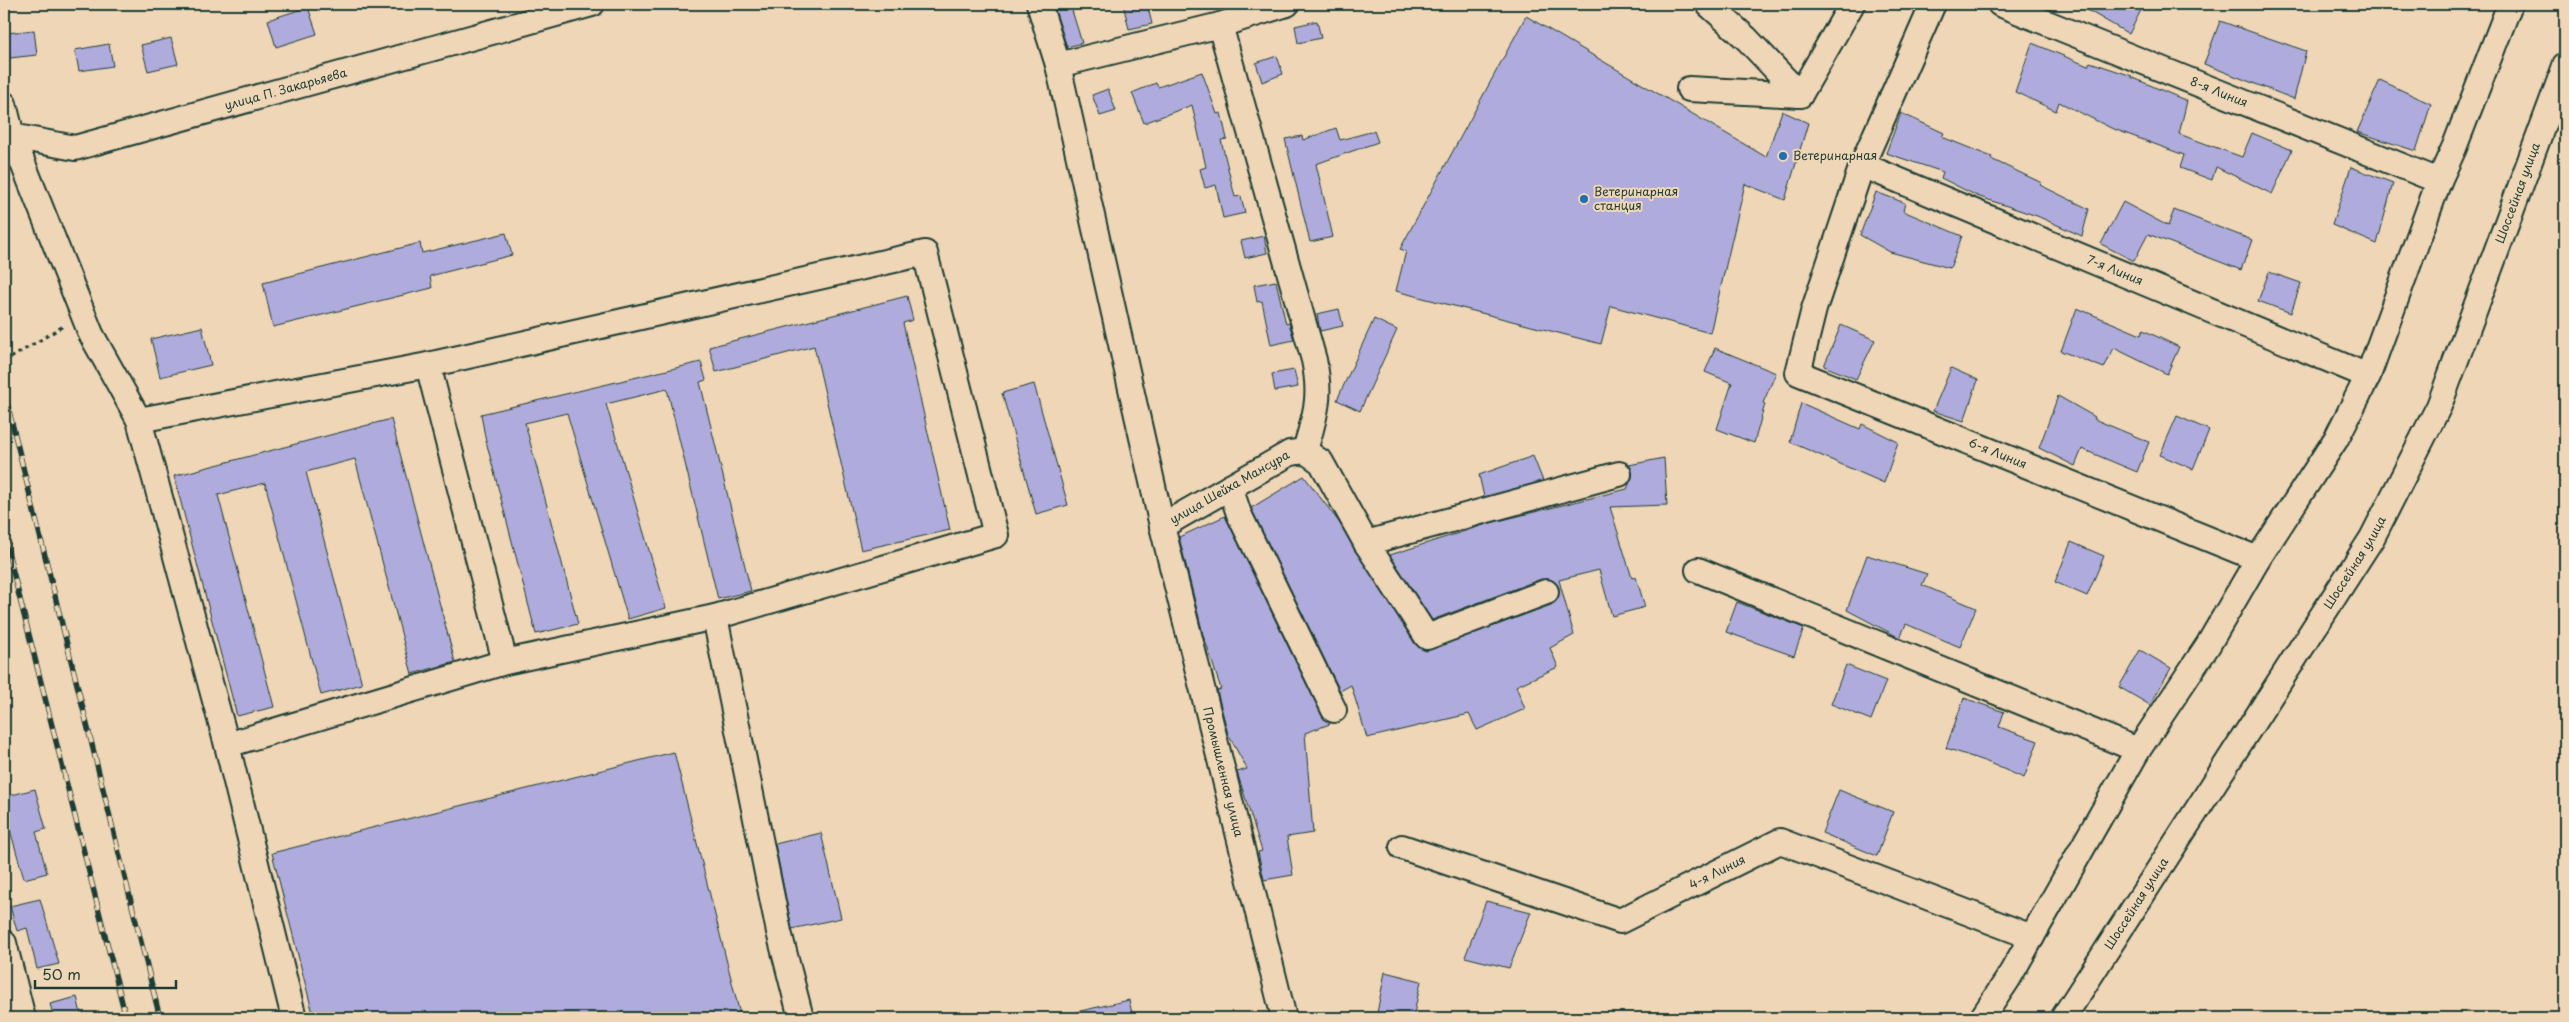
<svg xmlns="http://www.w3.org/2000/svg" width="2569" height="1022" font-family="'Playpen Sans',sans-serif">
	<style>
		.building { fill: #afabdc; stroke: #1f3d34 }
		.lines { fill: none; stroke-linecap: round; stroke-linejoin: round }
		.minor-casing { stroke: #1f3d34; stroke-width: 28 }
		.path { stroke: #1f3d34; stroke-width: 3; stroke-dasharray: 4 4; stroke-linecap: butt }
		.minor { stroke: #eed6b6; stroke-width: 24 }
		.rail-casing { stroke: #1f3d34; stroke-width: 5.5 }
		.rail { stroke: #eed6b6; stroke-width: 4; stroke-dasharray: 11; stroke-linecap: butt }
		.poi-dot { fill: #1f6fb2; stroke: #eed6b6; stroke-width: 2 }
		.labels { text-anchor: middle; stroke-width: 4; stroke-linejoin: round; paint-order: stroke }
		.street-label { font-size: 12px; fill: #1f3d34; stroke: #eed6b6 }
		.poi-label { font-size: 12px; fill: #1f3d34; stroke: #eed6b6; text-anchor: start }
	</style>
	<rect width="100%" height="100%" fill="#eed6b6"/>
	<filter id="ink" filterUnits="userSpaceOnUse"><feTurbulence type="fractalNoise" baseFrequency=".02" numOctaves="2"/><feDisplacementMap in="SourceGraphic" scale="10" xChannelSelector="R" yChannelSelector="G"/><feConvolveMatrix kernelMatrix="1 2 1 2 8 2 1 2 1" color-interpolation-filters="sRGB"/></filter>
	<g filter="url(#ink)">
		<!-- building -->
		<g class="building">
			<path d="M1053,4H1070L1082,43L1067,47Z"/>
			<path d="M1123,4H1147L1152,24L1129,29Z"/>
			<path d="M2077,4H2144L2129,34Z"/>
			<path d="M308,7L317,34L276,47L268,20Z"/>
			<path d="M1526,16L1766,157L1782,111L1808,123L1785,200L1745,184L1710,333L1611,306L1601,344L1396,291L1406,251L1400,249Z"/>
			<path d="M1317,21L1321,38L1298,43L1295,26Z"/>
			<path d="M2220,21L2306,51L2294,99L2204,64Z"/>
			<path d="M34,30L37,55L10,58L7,33Z"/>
			<path d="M171,38L178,64L148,71L141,45Z"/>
			<path d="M2032,43L2088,66L2090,62L2132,76L2131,77L2187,101L2179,134L2242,157L2252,133L2292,150L2272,194L2216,167L2212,180L2180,168L2184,155L2111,128L2059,102L2056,111L2015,92Z"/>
			<path d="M109,44L113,66L79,71L75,50Z"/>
			<path d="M1277,56L1283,74L1262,82L1256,63Z"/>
			<path d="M1202,72L1217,114L1221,113L1227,139L1221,140L1235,197L1241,196L1245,213L1223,218L1216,185L1205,188L1200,169L1206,167L1192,105L1144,123L1132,93L1156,83L1158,87Z"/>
			<path d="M2380,80L2431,104L2416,151L2357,132Z"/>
			<path d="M1108,89L1116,111L1100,116L1092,95Z"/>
			<path d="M1901,113L1944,133L1942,137L1992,157L1991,159L2042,183L2040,185L2089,209L2082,236L2037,216L1977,196L1941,178L1943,172L1886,153Z"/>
			<path d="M1336,128L1340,140L1374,131L1378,142L1316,164L1333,237L1310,242L1285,139L1302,136L1303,140Z"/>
			<path d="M2351,167L2393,183L2377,244L2332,225Z"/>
			<path d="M1876,192L1905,203L1903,211L1962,236L1950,268L1890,252L1860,235Z"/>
			<path d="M2123,202L2168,226L2174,210L2252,240L2241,270L2148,234L2134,261L2101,244Z"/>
			<path d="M506,233L512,255L430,276L432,288L273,327L263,283L420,243L422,253Z"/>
			<path d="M1264,236L1267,253L1245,258L1241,241Z"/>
			<path d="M2269,272L2301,283L2291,313L2258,301Z"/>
			<path d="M1276,281L1286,324L1289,323L1294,340L1271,345L1262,301L1257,302L1254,285Z"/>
			<path d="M907,296L913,320L903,323L950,530L861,550L814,346L716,372L709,347Z"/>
			<path d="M2077,308L2141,335L2143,330L2179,347L2167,374L2114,348L2104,368L2061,351Z"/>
			<path d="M1339,309L1343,326L1320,331L1317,314Z"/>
			<path d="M1374,319L1397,330L1360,411L1337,400Z"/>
			<path d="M1841,325L1875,340L1856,379L1824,366Z"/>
			<path d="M202,327L211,365L160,377L151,339Z"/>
			<path d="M1715,348L1776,373L1763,403L1765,404L1754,443L1717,429L1732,383L1705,372Z"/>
			<path d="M701,362L706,380L700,382L751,591L718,599L667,389L606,404L666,608L628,619L567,413L525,423L578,624L536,634L485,437L481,414Z"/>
			<path d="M1951,368L1978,380L1964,421L1933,411Z"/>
			<path d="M1294,370L1298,387L1275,391L1272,374Z"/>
			<path d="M1034,384L1068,505L1036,514L1002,393Z"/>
			<path d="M2058,396L2095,417L2094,419L2149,442L2137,472L2082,449L2075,466L2039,448Z"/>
			<path d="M1801,403L1860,429L1862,424L1898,442L1884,483L1790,442Z"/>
			<path d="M2177,416L2209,430L2193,469L2160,455Z"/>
			<path d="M391,419L455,662L412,674L355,459L306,472L362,684L321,695L265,483L218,495L274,707L237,716L174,476Z"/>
			<path d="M1533,456L1543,481L1484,497L1479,475Z"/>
			<path d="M1664,458L1667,505L1610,507L1632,578L1636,577L1645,607L1612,616L1599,570L1559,580L1574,635L1550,648L1558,667L1516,686L1525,709L1477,730L1469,714L1367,738L1351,685L1340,691L1251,508L1304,476L1339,522L1415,644L1426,651L1551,605L1557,600L1559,588L1554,581L1541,579L1432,620L1390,555L1490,523L1627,489L1632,477L1629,465Z"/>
			<path d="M1225,516L1322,716L1330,724L1305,733L1313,833L1287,837L1293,875L1264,880L1258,852L1262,851L1237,772L1247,769L1228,734L1217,691L1221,689L1203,634L1179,537Z"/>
			<path d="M2071,542L2104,556L2087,596L2055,582Z"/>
			<path d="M1867,555L1927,574L1922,585L1976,608L1960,647L1906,624L1900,638L1847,610Z"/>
			<path d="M1737,602L1804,628L1794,656L1726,632Z"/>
			<path d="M2140,650L2171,668L2150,705L2119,687Z"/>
			<path d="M1846,665L1886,681L1871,720L1831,704Z"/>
			<path d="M1964,698L2004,712L1999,727L2038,741L2024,778L1987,762L1946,748Z"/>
			<path d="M674,752L741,1018H314L272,853Z"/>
			<path d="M35,789L46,829L36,832L47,873L24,879L4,809V797Z"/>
			<path d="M1839,790L1893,812L1877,856L1822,833Z"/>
			<path d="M821,833L841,918L792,929L775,844Z"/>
			<path d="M40,899L59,964L37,969L27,928L17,931L10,906Z"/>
			<path d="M1486,901L1531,912L1509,968L1465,957Z"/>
			<path d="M1385,972L1421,981L1413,1018H1376Z"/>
			<path d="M77,997L82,1018H54L50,1004Z"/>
			<path d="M1129,1000L1133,1018H1076V1012Z"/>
		</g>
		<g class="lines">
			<!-- minor casing -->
			<g class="minor-casing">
				<g id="minor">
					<path id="s1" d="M1039,4L1058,65L1162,526L1284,1018"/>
					<path d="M1708,4L1747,39L1800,95"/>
					<path id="s2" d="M1933,4L1862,165L1814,309L1798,373L2258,559"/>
					<path id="s3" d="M2000,4L2439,181"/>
					<path d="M1220,25L1314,360C1322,399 1315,414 1305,451"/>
					<path d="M1058,65L1220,25L1287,4"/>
					<path d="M1689,89L1800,95L1852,4"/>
					<path id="s4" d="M4,104L12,136L75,148L592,4"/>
					<path d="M12,136L91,334L139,420L227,745L294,1018"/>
					<path id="s5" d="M1862,165L2368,376"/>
					<path d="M428,365L505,662"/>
					<path d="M139,420L428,365L925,253L996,535L715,617L505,662L227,745"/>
					<path d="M1230,487L1239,514L1334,710"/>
					<path id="s6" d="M1162,526L1290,453L1305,451L1321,462L1366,543L1427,637L1546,592"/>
					<path d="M1366,543L1619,474"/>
					<path d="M1698,570L2138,750"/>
					<path d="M715,617L779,932L801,1018"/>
					<path id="s7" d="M1402,847L1620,921L1780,841L2032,937"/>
					<path d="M4,943L23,1018"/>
					<path d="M1982,1018L2008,979L2138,750L2208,645L2258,559L2336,439L2368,376L2439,181L2454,148L2510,4"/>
					<path id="s8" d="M2063,1018L2372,538L2439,406L2565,66"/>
				</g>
			</g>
			<!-- path -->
			<path class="path" d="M4,362L65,325"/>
			<!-- minor -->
			<use href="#minor" class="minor"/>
			<!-- rail casing -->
			<g class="rail-casing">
				<g id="rail">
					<path d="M4,391L160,1018"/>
					<path d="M4,536L126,1018"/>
				</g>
			</g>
			<!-- rail -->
			<use href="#rail" class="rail"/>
		</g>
	</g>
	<!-- markers -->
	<g class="poi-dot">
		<circle cx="1783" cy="156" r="5"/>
		<circle cx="1584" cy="199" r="5"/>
	</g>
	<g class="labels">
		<!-- street labels -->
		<g class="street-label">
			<text dy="4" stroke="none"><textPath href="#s4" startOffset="316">улица П. Закарьяева</textPath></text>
			<text dy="4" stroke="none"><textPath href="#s3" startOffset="236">8-я Линия</textPath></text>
			<text dy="4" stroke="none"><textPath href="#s8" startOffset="946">Шоссейная улица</textPath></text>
			<text dy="4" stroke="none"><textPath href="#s5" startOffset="274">7-я Линия</textPath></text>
			<text dy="4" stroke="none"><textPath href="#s2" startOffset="609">6-я Линия</textPath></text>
			<text dy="4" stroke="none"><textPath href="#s6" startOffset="78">улица Шейха Мансура</textPath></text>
			<text dy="4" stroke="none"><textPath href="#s8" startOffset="541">Шоссейная улица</textPath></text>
			<text dy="4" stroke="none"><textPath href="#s1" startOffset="790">Промышленная улица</textPath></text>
			<text dy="4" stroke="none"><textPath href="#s7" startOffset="339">4-я Линия</textPath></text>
			<text dy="4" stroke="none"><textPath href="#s8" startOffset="136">Шоссейная улица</textPath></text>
		</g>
		<!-- poi labels -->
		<g class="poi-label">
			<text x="1793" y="160">Ветеринарная</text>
			<text x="1594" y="196">Ветеринарная<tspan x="1594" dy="14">станция</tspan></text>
		</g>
	</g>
	<!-- margin -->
	<rect width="2569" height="1022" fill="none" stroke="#eed6b6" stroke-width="20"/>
	<rect x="10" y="10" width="2549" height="1002" fill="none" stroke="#1f3d34" stroke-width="2" filter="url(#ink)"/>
	<!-- scale -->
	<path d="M35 980v8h141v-8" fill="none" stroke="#1f3d34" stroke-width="2.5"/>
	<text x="42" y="980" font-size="15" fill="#1f3d34" stroke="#eed6b6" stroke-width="4" paint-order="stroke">50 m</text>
</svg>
